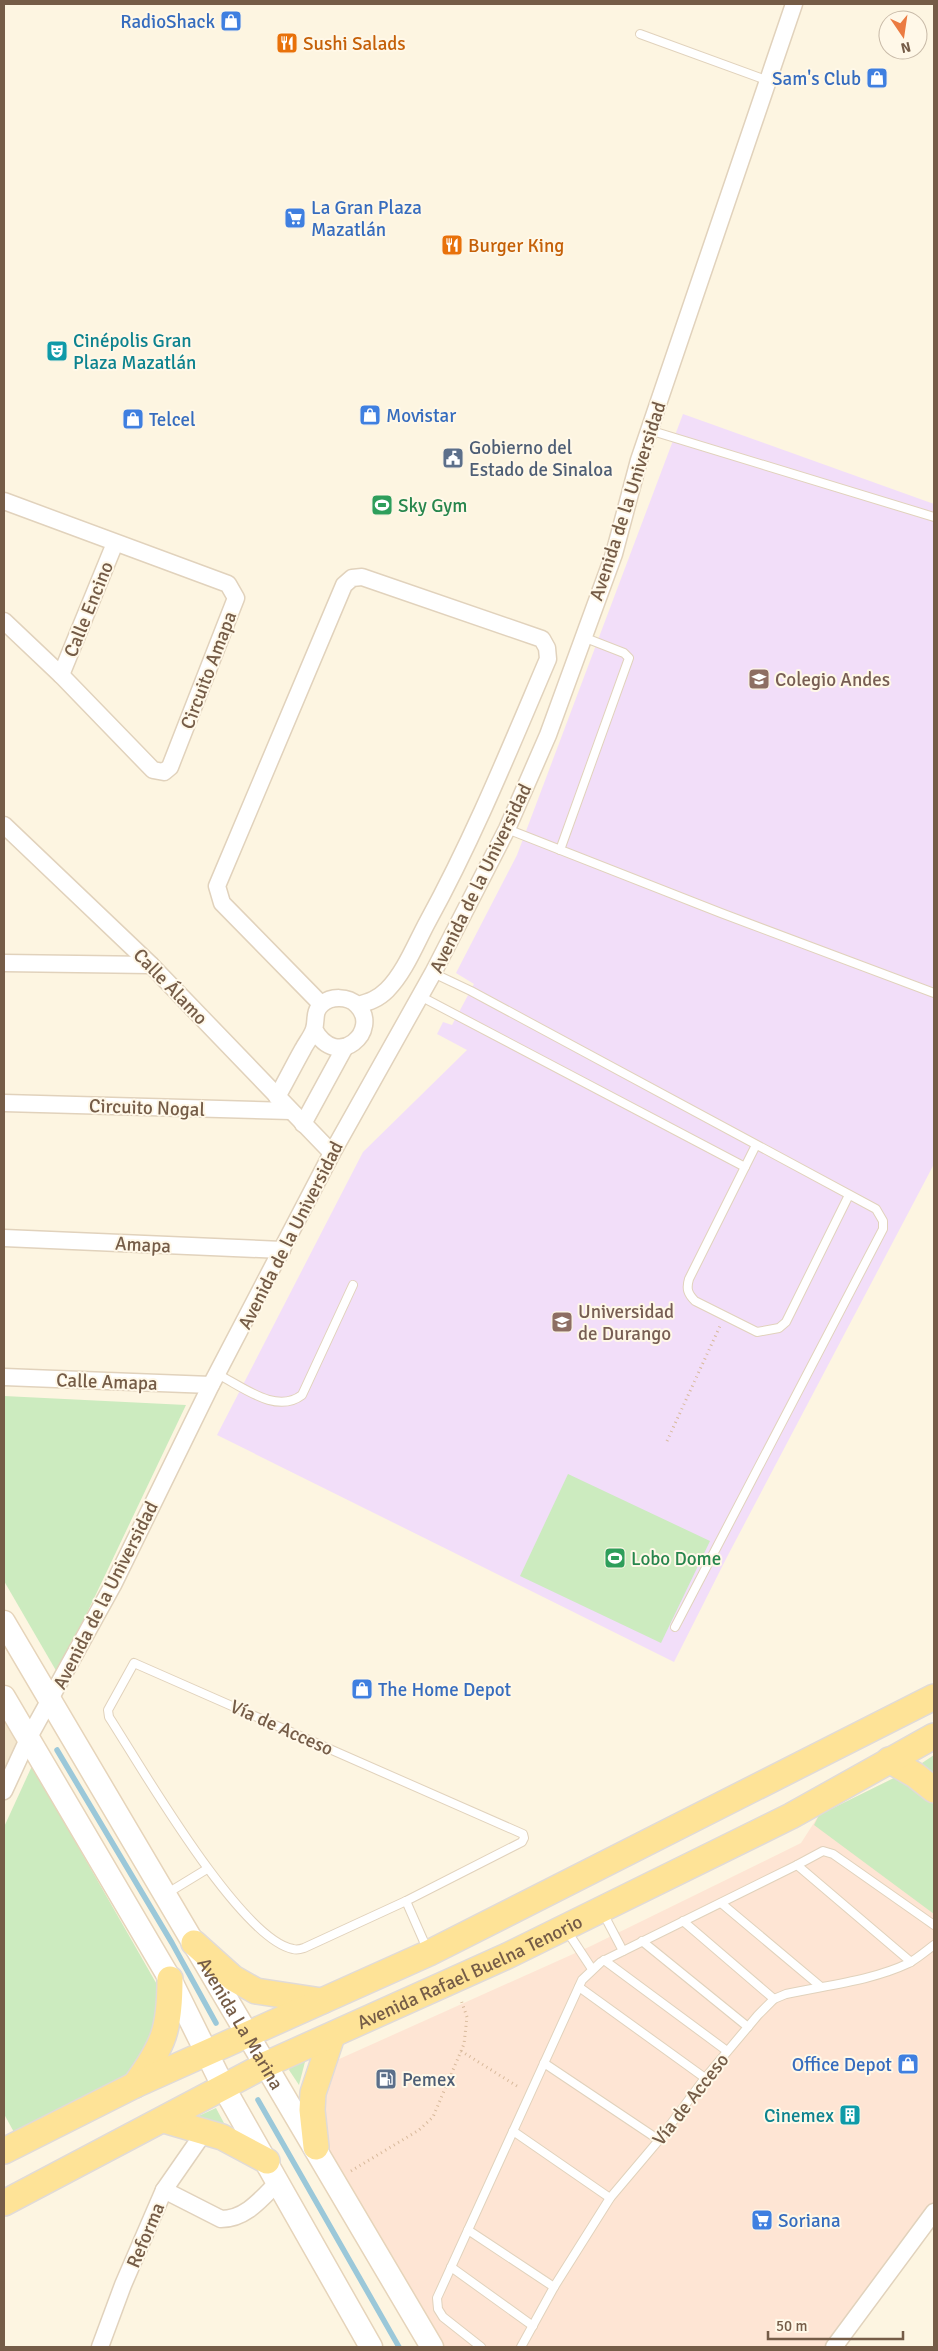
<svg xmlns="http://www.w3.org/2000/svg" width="938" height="2351" font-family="Signika,sans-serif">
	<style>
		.residential { fill: #f5e8cf }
		.commercial { fill: #fee5d4 }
		.education { fill: #f2def9 }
		.green { fill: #ccebbf }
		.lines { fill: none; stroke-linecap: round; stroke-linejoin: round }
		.stream { stroke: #9bc8d9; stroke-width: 5.5 }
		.service-casing { stroke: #e1d2bc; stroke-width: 10 }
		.minor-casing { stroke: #e1d2bc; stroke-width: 19 }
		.secondary-casing { stroke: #e6d4ba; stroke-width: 25 }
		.primary-casing { stroke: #e1dbd7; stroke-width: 28 }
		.path { stroke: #d8b99b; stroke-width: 3; stroke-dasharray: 1 4; stroke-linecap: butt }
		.service { stroke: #fff; stroke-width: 8 }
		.minor { stroke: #fff; stroke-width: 16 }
		.secondary { stroke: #fff; stroke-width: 22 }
		.primary { stroke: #fee397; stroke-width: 25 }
		.labels { text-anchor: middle; stroke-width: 4; stroke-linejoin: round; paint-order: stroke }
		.shop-label { font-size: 19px; fill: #366cbe; stroke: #fff8e8; text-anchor: start }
		.food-label { font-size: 19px; fill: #c56008; stroke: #fff8e8; text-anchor: start }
		.culture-label { font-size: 19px; fill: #0d838f; stroke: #fff8e8; text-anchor: start }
		.service-label { font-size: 19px; fill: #4e5e75; stroke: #fff8e8; text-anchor: start }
		.street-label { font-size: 19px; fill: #755c47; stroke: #fff8e8 }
		.leisure-label { font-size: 19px; fill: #27864d; stroke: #fff8e8; text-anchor: start }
		.education-label { font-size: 19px; fill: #785e54; stroke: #fff8e8; text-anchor: start }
	</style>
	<rect width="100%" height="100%" fill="#fdf5e1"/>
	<!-- residential -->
	<path class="residential" d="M4,1717L19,1744L4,1779Z"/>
	<!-- commercial -->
	<path class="commercial" d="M898,1776L934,1797V2208L830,2347H435L321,2136L323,2083L337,2060L591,1946L801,1843L819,1815Z"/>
	<!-- education -->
	<path class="education" d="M683,414L934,504V1164L727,1557L674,1662L217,1435L363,1152L467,1050L437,1034L443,1022L452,1025L474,984L456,973L517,855Z"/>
	<!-- green -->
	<g class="green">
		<path d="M4,1396L186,1405L58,1674L4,1581Z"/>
		<path d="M568,1474L710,1541L661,1643L520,1576Z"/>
		<path d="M934,1755V1776L924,1768L922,1763Z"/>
		<path d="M32,1766L163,1995L161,2025L131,2072L113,2085L15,2134L4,2114V1827Z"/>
		<path d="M898,1776L934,1797V1914L814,1825L819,1815Z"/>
		<path d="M306,2058L299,2085L289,2070L291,2066Z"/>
		<path d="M216,2108L225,2125L192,2119Z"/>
	</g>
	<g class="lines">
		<!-- stream -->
		<g class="stream">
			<path d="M57,1750L172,1943L216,2023"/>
			<path d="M258,2100L399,2347"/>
		</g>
		<!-- service casing -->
		<g class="service-casing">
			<g id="service">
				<path d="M640,34L766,80"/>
				<path d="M649,430L934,517"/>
				<path d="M507,829L721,913L934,993"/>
				<path d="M560,850L629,658L624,653L583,637"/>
				<path d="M433,973L471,991L876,1209L883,1221V1229L675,1627"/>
				<path d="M420,996L745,1167"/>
				<path d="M756,1145L689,1279C686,1289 688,1294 695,1301L757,1332L779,1328L786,1322L849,1195"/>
				<path d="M217,1374C242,1386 276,1415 302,1395L353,1285"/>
				<path d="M134,1663L523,1834L524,1838L522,1842L406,1901L304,1948C301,1949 297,1950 293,1949C240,1939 140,1765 109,1717L108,1710Z"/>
				<path d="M166,1894L207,1869"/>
				<path d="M406,1901L428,1951"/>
				<path d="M721,1903L820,1986"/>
				<path d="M603,1913L623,1951"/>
				<path d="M683,1921L774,1999"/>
				<path d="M567,1931L592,1969"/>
				<path d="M642,1941L748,2027"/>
				<path d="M604,1960L727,2051"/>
				<path d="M911,1962L797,1865L823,1851L833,1854L934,1925"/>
				<path d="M579,1987L705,2078"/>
				<path d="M544,2063L659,2140"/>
				<path d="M513,2131L610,2198"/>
				<path d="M468,2230L554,2287"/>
				<path d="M451,2267L533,2326"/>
				<path d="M481,2347L443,2317L438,2309L437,2298L582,1980L601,1962L797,1865"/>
				<path d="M521,2347L554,2287L610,2198L659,2140L705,2078L758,2015L774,1999L786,1994C827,1985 871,1981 909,1963C918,1958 926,1951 934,1945"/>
			</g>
		</g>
		<!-- minor casing -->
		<g class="minor-casing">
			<g id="minor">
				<path d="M4,501L228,584L236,598L170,767L164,772L153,770L61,675L4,621"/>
				<path d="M61,675L115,543"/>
				<path d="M4,825L151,965L332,1153"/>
				<path d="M4,963L151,965"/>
				<path d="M321,1004L222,903L217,886L344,585L352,578L362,577L542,639L547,648L548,659C510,748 474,837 428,921C416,943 405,972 387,990C378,999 369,1002 358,1005"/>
				<path d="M277,1097C286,1081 294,1065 303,1049C306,1043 312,1036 314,1029C317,1020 313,1012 322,1004C331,996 348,996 357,1005C382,1030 337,1072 314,1029"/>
				<path d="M4,1103L291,1111"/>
				<path d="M303,1124L345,1047"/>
				<path d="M4,1238L282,1250"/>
				<path d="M4,1377L211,1385"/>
				<path d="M4,1791L28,1739L113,1585L211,1385L332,1153L433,973L507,829L548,735L614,554L639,460L794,4"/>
				<path d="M164,2190L221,2219C246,2219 262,2198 278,2182"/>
				<path d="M100,2347L123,2285L164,2190L205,2131"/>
				<path d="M834,2347L934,2212"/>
			</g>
		</g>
		<!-- secondary casing -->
		<g class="secondary-casing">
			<g id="secondary">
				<path id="s1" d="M4,1622L432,2347"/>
				<path d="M4,1697L170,1979L224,2088L371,2347"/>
			</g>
		</g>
		<!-- primary casing -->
		<g class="primary-casing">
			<g id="primary">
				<path d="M889,1760L915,1775L934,1790"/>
				<path d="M194,1943L233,1978L256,1991L322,2001"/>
				<path d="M135,2085C164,2045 170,2029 170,1979"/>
				<path d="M164,2120L222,2137L267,2161"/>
				<path d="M316,2147L312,2110L313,2093L332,2036"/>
				<path d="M4,2151L135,2085L429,1953L934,1697"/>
				<path id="s2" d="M4,2203L267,2064L507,1956L791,1816L934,1736"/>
			</g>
		</g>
		<!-- path -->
		<g class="path">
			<path d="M667,1441L720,1326"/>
			<path d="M461,2051L520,2088"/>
			<path d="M351,2171L419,2130L433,2117L464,2044L467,2017L461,2000"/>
		</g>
		<!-- service -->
		<use href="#service" class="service"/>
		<!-- minor -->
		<use href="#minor" class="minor"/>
		<!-- secondary -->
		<use href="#secondary" class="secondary"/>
		<!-- primary -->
		<use href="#primary" class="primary"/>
	</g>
	<!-- icons -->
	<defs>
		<g id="shop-square" transform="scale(1.125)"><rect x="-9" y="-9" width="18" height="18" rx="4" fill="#3f7fe0" stroke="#fff8e8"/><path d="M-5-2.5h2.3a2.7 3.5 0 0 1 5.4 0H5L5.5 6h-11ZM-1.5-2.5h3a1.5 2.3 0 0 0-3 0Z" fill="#fff"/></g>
		<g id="restaurant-square" transform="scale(1.125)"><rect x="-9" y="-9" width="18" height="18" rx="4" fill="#e8710a" stroke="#fff8e8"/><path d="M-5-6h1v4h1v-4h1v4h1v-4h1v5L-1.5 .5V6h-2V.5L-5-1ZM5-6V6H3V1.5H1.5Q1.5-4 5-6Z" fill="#fff"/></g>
		<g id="supermarket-square" transform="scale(1.125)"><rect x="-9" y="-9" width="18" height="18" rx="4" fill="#3f7fe0" stroke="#fff8e8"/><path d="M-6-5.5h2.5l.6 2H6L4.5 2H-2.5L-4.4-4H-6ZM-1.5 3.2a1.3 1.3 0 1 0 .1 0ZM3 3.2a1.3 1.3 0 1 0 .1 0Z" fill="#fff"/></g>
		<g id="theatre-square" transform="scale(1.125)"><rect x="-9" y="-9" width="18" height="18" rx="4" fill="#0f9aa8" stroke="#fff8e8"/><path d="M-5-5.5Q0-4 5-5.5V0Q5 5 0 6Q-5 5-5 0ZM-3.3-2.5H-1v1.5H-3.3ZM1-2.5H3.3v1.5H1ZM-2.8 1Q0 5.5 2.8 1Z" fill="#fff"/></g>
		<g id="civic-square" transform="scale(1.125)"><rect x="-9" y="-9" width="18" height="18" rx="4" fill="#5c6f8a" stroke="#fff8e8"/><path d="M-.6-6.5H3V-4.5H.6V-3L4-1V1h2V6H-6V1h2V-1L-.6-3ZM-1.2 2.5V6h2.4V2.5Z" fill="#fff"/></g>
		<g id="stadium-square" transform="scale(1.125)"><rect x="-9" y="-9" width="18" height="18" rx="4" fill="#2e9e5b" stroke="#fff8e8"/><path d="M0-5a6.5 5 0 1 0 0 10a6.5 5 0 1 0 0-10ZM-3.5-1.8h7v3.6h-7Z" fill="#fff"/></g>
		<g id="school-square" transform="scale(1.125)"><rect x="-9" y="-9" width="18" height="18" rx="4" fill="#8d6e63" stroke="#fff8e8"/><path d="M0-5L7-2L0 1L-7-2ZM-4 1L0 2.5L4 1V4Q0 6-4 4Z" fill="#fff"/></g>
		<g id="university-square" transform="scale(1.125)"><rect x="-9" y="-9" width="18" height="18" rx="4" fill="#8d6e63" stroke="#fff8e8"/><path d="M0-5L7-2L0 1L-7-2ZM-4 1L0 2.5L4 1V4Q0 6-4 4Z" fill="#fff"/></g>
		<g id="fuel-square" transform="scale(1.125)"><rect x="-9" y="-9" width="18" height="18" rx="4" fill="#5c6f8a" stroke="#fff8e8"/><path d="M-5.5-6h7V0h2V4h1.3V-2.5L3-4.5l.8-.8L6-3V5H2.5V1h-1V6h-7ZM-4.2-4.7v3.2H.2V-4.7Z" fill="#fff"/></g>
		<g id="building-square" transform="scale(1.125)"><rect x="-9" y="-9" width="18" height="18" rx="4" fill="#0f9aa8" stroke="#fff8e8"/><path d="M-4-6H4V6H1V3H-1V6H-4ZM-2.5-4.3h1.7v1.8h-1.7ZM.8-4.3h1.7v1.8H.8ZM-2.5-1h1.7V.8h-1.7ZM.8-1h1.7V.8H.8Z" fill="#fff"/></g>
	</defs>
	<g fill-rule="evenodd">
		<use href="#shop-square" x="231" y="21"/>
		<use href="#restaurant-square" x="287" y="43"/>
		<use href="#shop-square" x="877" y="78"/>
		<use href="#supermarket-square" x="295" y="218"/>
		<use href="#restaurant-square" x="452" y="245"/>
		<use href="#theatre-square" x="57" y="351"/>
		<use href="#shop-square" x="370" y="415"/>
		<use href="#shop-square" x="133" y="419"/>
		<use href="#civic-square" x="453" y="458"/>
		<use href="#stadium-square" x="382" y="505"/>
		<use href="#school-square" x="759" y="679"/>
		<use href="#university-square" x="562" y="1322"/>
		<use href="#stadium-square" x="615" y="1558"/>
		<use href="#shop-square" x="362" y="1689"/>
		<use href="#shop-square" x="908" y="2064"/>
		<use href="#fuel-square" x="386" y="2079"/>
		<use href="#building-square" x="850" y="2115"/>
		<use href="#supermarket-square" x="762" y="2220"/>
	</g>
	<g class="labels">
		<!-- shop labels -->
		<g class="shop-label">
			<text x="215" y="28" text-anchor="end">RadioShack</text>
			<text x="861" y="85" text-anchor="end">Sam's Club</text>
			<text x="311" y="214">La Gran Plaza<tspan x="311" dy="22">Mazatlán</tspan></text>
			<text x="386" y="422">Movistar</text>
			<text x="149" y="426">Telcel</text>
			<text x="378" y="1696">The Home Depot</text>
			<text x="892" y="2071" text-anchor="end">Office Depot</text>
			<text x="778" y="2227">Soriana</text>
		</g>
		<!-- food labels -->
		<g class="food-label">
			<text x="303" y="50">Sushi Salads</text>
			<text x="468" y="252">Burger King</text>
		</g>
		<!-- culture labels -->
		<g class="culture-label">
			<text x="73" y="347">Cinépolis Gran<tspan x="73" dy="22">Plaza Mazatlán</tspan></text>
			<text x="834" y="2122" text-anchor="end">Cinemex</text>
		</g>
		<!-- service labels -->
		<g class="service-label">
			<text x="469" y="454">Gobierno del<tspan x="469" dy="22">Estado de Sinaloa</tspan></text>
			<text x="402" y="2086">Pemex</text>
		</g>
		<!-- street labels -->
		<g class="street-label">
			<text transform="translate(627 501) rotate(-72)" y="7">Avenida de la Universidad</text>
			<text transform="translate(88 609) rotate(-68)" y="7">Calle Encino</text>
			<text transform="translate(208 670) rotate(-69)" y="7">Circuito Amapa</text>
			<text transform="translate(480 878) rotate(-64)" y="7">Avenida de la Universidad</text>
			<text transform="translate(171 986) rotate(46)" y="7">Calle Álamo</text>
			<text transform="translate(147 1107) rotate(2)" y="7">Circuito Nogal</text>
			<text transform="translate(290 1235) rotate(-63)" y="7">Avenida de la Universidad</text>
			<text transform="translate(143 1244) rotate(3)" y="7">Amapa</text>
			<text transform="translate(107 1381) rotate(2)" y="7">Calle Amapa</text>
			<text transform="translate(105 1595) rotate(-63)" y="7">Avenida de la Universidad</text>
			<text transform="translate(282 1727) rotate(24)" y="7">Vía de Acceso</text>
			<text dy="7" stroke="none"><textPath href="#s2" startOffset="520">Avenida Rafael Buelna Tenorio</textPath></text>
			<text dy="7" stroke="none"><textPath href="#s1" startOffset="466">Avenida La Marina</textPath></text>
			<text transform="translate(690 2099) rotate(-52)" y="7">Vía de Acceso</text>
			<text transform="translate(145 2235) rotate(-67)" y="7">Reforma</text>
		</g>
		<!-- leisure labels -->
		<g class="leisure-label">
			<text x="398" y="512">Sky Gym</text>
			<text x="631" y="1565">Lobo Dome</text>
		</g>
		<!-- education labels -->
		<g class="education-label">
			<text x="775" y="686">Colegio Andes</text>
			<text x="578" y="1318">Universidad<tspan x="578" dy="22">de Durango</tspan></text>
		</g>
	</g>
	<!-- border -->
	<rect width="938" height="2351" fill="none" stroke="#755c47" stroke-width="10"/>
	<!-- north arrow -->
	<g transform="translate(903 35) rotate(167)"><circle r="24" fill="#fff8e8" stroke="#c8baa8"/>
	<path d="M0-4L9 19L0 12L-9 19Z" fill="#eb7b41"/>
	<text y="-8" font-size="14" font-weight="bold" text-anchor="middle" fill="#755c47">N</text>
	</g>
	<!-- scale -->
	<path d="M768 2331v8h135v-8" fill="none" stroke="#755c47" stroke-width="2.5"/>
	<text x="776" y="2331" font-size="15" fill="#755c47" stroke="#fff8e8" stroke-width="4" paint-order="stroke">50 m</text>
</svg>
